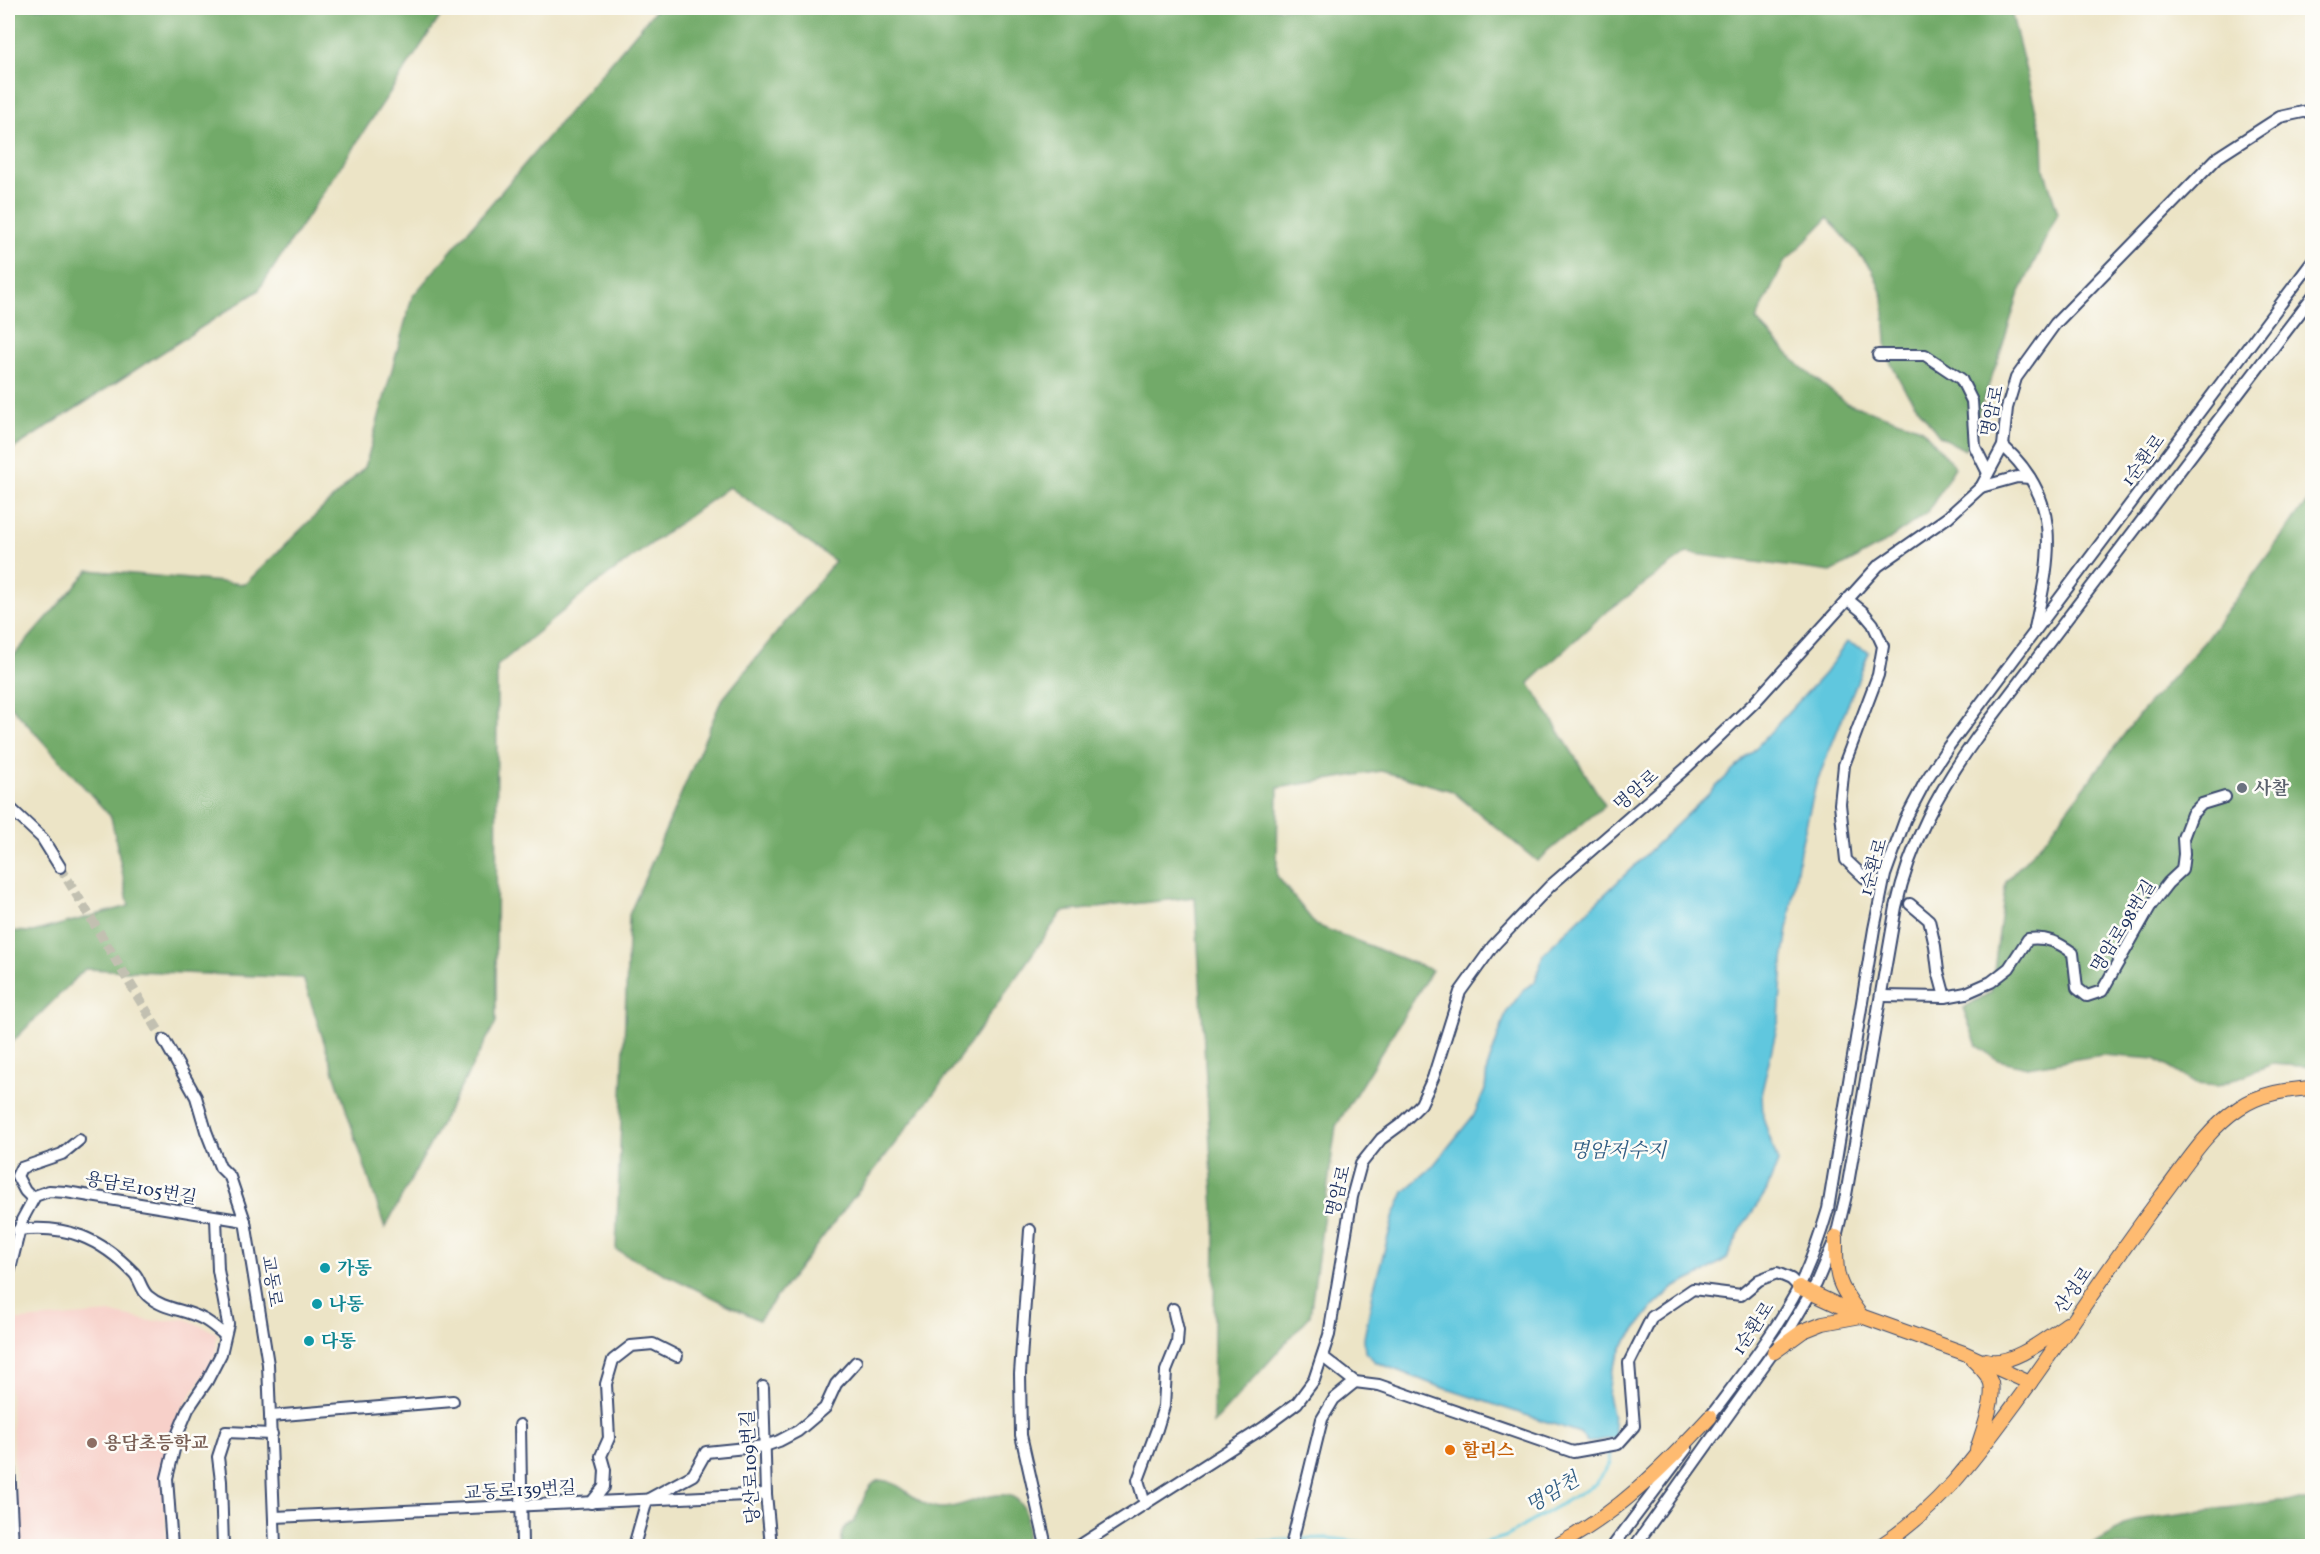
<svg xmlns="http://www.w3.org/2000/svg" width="2320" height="1554" font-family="Vollkorn,'Noto Serif KR',serif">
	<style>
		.built { fill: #f7d0c9 }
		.forest { fill: #72aa69; stroke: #466c64; stroke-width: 1.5 }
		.water { fill: #60c7de; stroke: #3e7b9e; stroke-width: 1.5 }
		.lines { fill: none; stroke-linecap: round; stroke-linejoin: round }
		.stream { stroke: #60c7de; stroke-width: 3 }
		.minor-tunnel { stroke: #c2c0b1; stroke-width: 10; stroke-dasharray: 10 5; stroke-linecap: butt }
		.minor-casing { stroke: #3a4a6e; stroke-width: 14 }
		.major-casing { stroke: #3a4a6e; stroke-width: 16 }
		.minor { stroke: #fff; stroke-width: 10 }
		.major { stroke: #febb71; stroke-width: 14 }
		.worship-dot { fill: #6b7280; stroke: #fdfcf7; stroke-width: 2 }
		.culture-dot { fill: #0f9aa8; stroke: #fdfcf7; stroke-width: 2 }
		.education-dot { fill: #8d6e63; stroke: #fdfcf7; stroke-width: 2 }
		.food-dot { fill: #e8710a; stroke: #fdfcf7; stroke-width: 2 }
		.labels { text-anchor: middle; stroke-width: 5; stroke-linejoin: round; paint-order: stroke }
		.street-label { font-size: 18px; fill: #1b2f5e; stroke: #fdfcf7 }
		.worship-label { font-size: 18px; font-weight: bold; fill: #5b616d; stroke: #fdfcf7; text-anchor: start }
		.culture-label { font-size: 18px; font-weight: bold; fill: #0d838f; stroke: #fdfcf7; text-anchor: start }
		.education-label { font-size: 18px; font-weight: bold; fill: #785e54; stroke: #fdfcf7; text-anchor: start }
		.food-label { font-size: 18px; font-weight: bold; fill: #c56008; stroke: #fdfcf7; text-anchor: start }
		.water-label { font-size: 20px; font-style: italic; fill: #305d84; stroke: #fdfcf7 }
	</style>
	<rect width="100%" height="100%" fill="#fdfcf7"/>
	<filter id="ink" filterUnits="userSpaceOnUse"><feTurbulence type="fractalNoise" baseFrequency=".0167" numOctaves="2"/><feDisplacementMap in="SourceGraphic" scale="12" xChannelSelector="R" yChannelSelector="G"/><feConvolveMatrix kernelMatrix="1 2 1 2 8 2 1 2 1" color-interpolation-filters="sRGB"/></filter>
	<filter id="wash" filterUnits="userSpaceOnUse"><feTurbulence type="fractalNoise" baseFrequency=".008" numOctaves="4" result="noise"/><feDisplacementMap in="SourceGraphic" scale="24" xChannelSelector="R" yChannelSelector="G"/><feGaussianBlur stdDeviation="1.35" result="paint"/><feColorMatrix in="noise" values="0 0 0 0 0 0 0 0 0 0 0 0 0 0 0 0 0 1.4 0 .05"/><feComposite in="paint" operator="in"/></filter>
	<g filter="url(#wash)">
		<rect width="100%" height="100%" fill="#ece4c6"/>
		<!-- built -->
		<path class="built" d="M111,1313L151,1321L186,1319L217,1333L216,1353L194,1391L178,1414L164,1473L167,1546H19L8,1363V1321Z"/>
		<!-- forest -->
		<g class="forest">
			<path d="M8,8H446L258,291L8,452Z"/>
			<path d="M657,8H2010L2043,138L2044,169L2058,213L2018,296L1999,357L1965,450L1939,436L1905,390L1887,356L1883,297L1872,269L1828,218L1784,263L1756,320L1800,366L1846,403L1921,428L1955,467L1928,512L1881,545L1831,572L1687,553L1601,616L1529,683L1605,805L1537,861L1452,791L1381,771L1278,788L1277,876L1316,925L1432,970L1336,1126L1310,1316L1213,1424L1215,1226L1195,897L1062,912L940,1085L759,1320L616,1250L629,915L721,701L835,561L729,487L592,587L497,666L496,1022L385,1228L303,978L85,969L8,1046V931L33,932L129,906L111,817L8,703V662L89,570L245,584L365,467L412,297Z"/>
			<path d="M2312,495V1067L2272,1064L2218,1086L2196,1084L2155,1059L2102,1055L2027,1067L1998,1060L1977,1046L1963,1008L1991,992L2006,881L2047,837L2141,712L2204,642Z"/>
			<path d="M879,1480C904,1481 917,1508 942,1508C965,1509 1010,1477 1024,1509C1029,1522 1028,1533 1024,1546H843C840,1534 841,1527 854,1522C862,1508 864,1486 879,1480Z"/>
			<path d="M2279,1501H2312V1546H2089L2134,1520Z"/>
		</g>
		<!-- water -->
		<path class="water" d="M1847,642L1869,652L1816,784L1800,850L1783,961L1779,1019L1762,1091L1763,1117L1778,1162L1766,1192L1743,1226L1727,1258L1702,1274L1675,1287L1654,1306L1623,1346L1611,1372L1608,1395L1617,1437L1587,1443L1580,1433L1432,1384L1376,1362L1365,1352L1364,1338L1374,1288L1394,1215L1404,1192L1432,1167L1474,1115L1485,1090L1487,1069L1506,1013L1524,989L1535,982L1543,954L1751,753L1825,673Z"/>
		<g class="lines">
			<!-- stream -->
			<g class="stream">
				<path d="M1296,1539L1328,1538L1392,1546"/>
				<path d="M1217,1546L1225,1543L1289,1540"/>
				<path d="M1471,1546L1505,1537L1595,1484L1610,1464L1608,1449"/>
			</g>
		</g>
	</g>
	<g filter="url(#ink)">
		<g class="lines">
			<!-- minor-tunnel -->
			<g class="minor-tunnel">
				<path d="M60,867L164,1040"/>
				<path d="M1865,878L1910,904"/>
			</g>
			<!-- minor casing -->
			<g class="minor-casing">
				<g id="minor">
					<path d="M1878,355H1925L1961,379L1972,401L1975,447L1988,473"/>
					<path d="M2003,446C2064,501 2050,557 2035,628"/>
					<path d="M1981,487L2017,477L2030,478"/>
					<path d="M1847,599L1863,612L1873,624L1883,646L1878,675L1844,765L1840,804L1846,860L1865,878"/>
					<path d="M8,806L42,838L60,867"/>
					<path d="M1910,904L1929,920L1935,946L1938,971L1945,997"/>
					<path d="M1881,996L1945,997L1966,993L1991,982L2009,968L2028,939C2047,937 2058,942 2073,953L2077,988L2087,996L2102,991L2151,905L2168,883L2182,870L2184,854L2183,838L2192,814L2202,804L2225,797"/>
					<path d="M164,1040L196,1097L206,1131L220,1167L230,1177L245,1221L268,1364L275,1546"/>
					<path d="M33,1199L25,1191L17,1176L21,1168L62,1154L79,1140"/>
					<path d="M18,1230C66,1224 100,1238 134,1273C140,1279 141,1290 148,1296C164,1310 185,1309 203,1319C211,1323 218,1330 225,1335"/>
					<path d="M1030,1230L1020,1374L1021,1435L1046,1546"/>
					<path d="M8,1277L22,1220L35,1196L49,1191L66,1192L245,1221"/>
					<path d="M1355,1382L1379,1385L1573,1452L1618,1444L1634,1426L1629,1363L1652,1317L1693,1289L1741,1295L1759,1280L1777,1273L1791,1279L1799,1287"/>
					<path d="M763,1387L766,1494L771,1546"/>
					<path d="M271,1416L453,1401"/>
					<path d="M1707,1421C1739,1378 1774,1335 1799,1287C1811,1262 1820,1236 1828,1209L1874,929L1885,875L1905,820L1925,782L1948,747L2312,262"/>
					<path d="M520,1425L522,1546"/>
					<path d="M8,1444L13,1546"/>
					<path d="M591,1503L604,1487L605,1470L601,1456L609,1438L606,1384L613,1360L631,1346L653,1344L677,1356"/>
					<path d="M1145,1504L1138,1480L1157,1429L1164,1406L1166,1371L1177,1344L1178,1330L1173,1309"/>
					<path d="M275,1517L766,1494"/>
					<path d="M172,1546L167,1478L178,1433L188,1409L207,1381L221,1354L228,1324L218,1270L216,1218"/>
					<path d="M223,1546L221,1481L218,1457L226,1432L272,1434"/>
					<path d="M634,1546L647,1500L693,1475L706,1452L765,1446L779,1441L798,1431L825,1408L836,1384L856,1362"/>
					<path d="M1079,1546L1263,1428L1297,1403L1314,1380L1329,1335L1352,1197L1361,1164L1381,1139L1400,1125L1421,1104L1433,1078L1460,992L1493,946L1550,886L1685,769L1754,703L1878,566L1948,517L1981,487L2003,446L2007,408L2016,378L2055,324L2218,157L2280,117L2312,110"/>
					<path d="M1291,1546L1322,1419L1334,1399L1355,1382L1323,1357"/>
					<path d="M1613,1546L1687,1448"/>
					<path d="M1635,1546L1789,1330L1816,1284L1836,1237L1846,1195L1896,907C1910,843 1939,790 1977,737L2312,297"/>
				</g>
			</g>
			<!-- major casing -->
			<g class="major-casing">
				<g id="major">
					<path d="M1799,1287L1861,1316L1964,1353L2030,1383"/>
					<path d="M1774,1352L1803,1331L1823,1323L1861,1316C1836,1281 1836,1280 1836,1237"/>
					<path d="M1973,1360C1980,1367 1988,1374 1991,1383C1995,1401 1982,1433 1977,1450"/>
					<path d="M1986,1360C2010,1368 2048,1337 2067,1324"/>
					<path d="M1556,1546C1617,1514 1664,1467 1710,1417"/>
					<path d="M1880,1546C1937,1510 1975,1458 2014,1405C2064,1337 2110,1265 2161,1197C2185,1166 2206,1130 2239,1108C2261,1093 2286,1090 2312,1088"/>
				</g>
			</g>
			<!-- minor -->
			<use href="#minor" class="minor"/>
			<!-- major -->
			<use href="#major" class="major"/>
		</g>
	</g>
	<!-- markers -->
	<circle class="worship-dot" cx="2242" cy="788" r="6"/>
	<g class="culture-dot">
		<circle cx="325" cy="1268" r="6"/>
		<circle cx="317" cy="1304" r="6"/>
		<circle cx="309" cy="1341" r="6"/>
	</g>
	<circle class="education-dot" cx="92" cy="1443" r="6"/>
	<circle class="food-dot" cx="1450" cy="1450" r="6"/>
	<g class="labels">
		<!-- street labels -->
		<g class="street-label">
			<text transform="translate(1992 411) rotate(-78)" y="6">명암로</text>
			<text transform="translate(2143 460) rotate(-53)" y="6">1순환로</text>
			<text transform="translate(1636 790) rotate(-41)" y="6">명암로</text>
			<text transform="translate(1873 867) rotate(-74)" y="6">1순환로</text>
			<text transform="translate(2123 926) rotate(-58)" y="6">명암로98번길</text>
			<text transform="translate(141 1188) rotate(10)" y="6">용담로105번길</text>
			<text transform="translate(1338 1191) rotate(-76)" y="6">명암로</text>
			<text transform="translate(272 1281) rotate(81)" y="6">교동로</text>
			<text transform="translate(2073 1290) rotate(-55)" y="6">산성로</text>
			<text transform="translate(1753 1328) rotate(-56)" y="6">1순환로</text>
			<text transform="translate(750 1467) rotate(-93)" y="6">당산로109번길</text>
			<text transform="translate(520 1490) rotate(-3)" y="6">교동로139번길</text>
		</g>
		<!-- worship labels -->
		<g class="worship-label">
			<text x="2254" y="794">사찰</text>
		</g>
		<!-- culture labels -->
		<g class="culture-label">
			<text x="337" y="1274">가동</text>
			<text x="329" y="1310">나동</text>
			<text x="321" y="1347">다동</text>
		</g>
		<!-- education labels -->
		<g class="education-label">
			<text x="104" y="1449">용담초등학교</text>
		</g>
		<!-- food labels -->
		<g class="food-label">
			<text x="1462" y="1456">할리스</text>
		</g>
		<!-- water labels -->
		<g class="water-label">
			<text x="1618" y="1157">명암저수지</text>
			<text transform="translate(1552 1492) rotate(-31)" y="7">명암천</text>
		</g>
	</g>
	<!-- margin -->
	<rect width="2320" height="1554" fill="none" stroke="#fdfcf7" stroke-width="30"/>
</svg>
